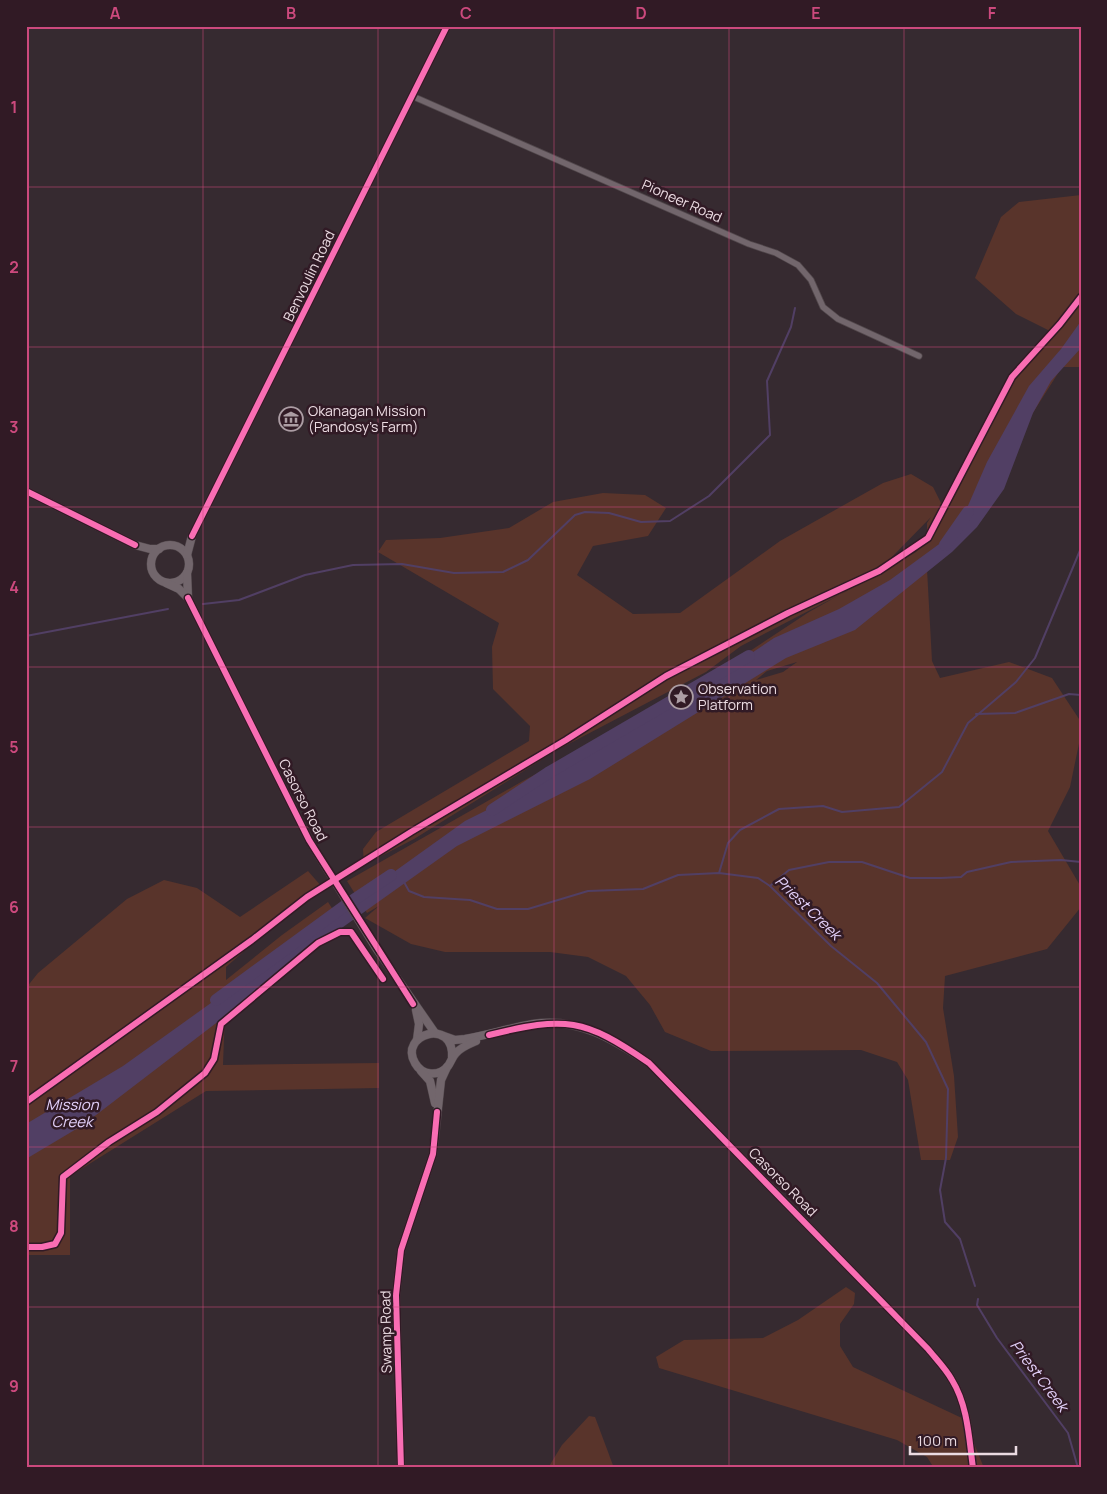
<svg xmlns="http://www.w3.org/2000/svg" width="1107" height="1494" font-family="Manrope,sans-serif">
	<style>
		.green { fill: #59342b; fill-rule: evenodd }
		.water { fill: #513f64 }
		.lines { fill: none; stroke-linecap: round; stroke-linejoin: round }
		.stream { stroke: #513f64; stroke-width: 2 }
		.river { stroke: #513f64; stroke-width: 12 }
		.street-casing { stroke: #52484c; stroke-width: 7 }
		.secondary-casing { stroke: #52484c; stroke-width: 9 }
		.street { stroke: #72666c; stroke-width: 5.5 }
		.secondary { stroke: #72666c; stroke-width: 8 }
		.cycleway-casing { stroke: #311a25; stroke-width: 9 }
		.cycleway { stroke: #f96db3; stroke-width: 6 }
		.grid { fill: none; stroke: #cc497d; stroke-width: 1; stroke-opacity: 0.55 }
		.labels { text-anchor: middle; stroke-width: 5; stroke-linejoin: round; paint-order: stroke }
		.street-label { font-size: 14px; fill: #ebdbe2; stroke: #311a25 }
		.poi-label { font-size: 14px; fill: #ebdbe2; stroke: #311a25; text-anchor: start }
		.water-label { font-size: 15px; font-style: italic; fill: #e2d0f9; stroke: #311a25 }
		.neatline { fill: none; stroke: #cc497d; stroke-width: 2 }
		.grid-label { font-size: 16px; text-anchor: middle; font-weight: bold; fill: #cc497d }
	</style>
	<rect width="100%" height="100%" fill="#362a30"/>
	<!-- green -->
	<g class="green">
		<path d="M1081,195V367H1062L938,562L927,569L932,661L940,678L1009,662L1052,678L1081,722V734L1070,787L1048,831L1081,887V907L1047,949L945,976L943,1008L954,1076L958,1137L950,1160H921L908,1080L897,1062L861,1050L711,1051L665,1032L650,1005L626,976L588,957L550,952H445L411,944L365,918L379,906L367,913L347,881L521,782L674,701L809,612L916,552L927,540V523L931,517L891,558L847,591L741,646L706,672L559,749L414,839L364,865L363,849L376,832L529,741L530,726L493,689L492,647L499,623L378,552L386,540L440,538L509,528L553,502L603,493L645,495L666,508L648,536L593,546L577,575L633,614L680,613L780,541L883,483L911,474L933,487L941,503L1012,377L1052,332L1016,314L975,278L1001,217L1019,202ZM797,662L783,672L756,680L767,671Z"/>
		<path d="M308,871L322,887L305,898L226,967V980L282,935L328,902L341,922L225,1013L223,1065L379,1063V1088L206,1091L70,1176V1255H26V988L38,973L127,899L164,880L197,888L240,917Z"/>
		<path d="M846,1287L855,1293L854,1304L840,1324V1346L853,1367L964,1419L984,1468H934L927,1457L897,1440L659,1368L656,1357L684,1340L763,1338L798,1320Z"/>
		<path d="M589,1416L595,1417L614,1468H548L562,1445Z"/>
	</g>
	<!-- water -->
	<path class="water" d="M1081,321V348L1051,381L1033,413L1004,489L977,527L952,552L855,630L786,658L590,779L457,846L322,942L83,1125L26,1159V1124L123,1066L465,821L543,782L601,743L668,709L774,638L839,609L890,580L957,531L987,462L1029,386L1061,349Z"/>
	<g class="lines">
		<!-- stream -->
		<g class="stream">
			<path d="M203,604L239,600L305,575L353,565L402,564L454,573L503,572L528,560L575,515L585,512L609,513L641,522L670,521L709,496L770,435L767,381L791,327L795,308"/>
			<path d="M26,636L168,609"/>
			<path d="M976,714L1015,713L1069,694L1081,695"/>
			<path d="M719,873L728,843L740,830L779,809L823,806L842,812L899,807L942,772L968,723L1016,682L1035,658L1081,548"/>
			<path d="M404,882L409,891L424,897L470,900L497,909H528L588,891L643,889L678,875L719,873L758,878L770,886L831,946L877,983L926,1042L948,1089L946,1158L940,1190L945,1222L960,1239L975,1286"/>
			<path d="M770,886L789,870L829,862H862L910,878H941L961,877L967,872L1011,862L1061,860L1081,862"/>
			<path d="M978,1299L977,1305L997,1338L1068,1433L1078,1468"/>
		</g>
		<!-- river -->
		<g class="river">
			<path d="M945,545L968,512"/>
			<path d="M492,810L548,773L749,656"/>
			<path d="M216,1000L346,905L391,875"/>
		</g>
		<!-- street casing -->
		<g class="street-casing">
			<path id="street" d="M412,96L749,244L776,253L798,265L811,280L823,307L838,319L919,356"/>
		</g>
		<!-- secondary casing -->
		<g class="secondary-casing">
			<g id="secondary">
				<path d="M26,491L135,545L150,549H159"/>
				<circle cx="170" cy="564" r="19"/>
				<path d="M187,555L192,536L447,26"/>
				<path d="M187,573L188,598"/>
				<path d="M166,583L179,589L188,598L309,840L376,948L435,1033"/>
				<path d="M416,1010L419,1024L417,1040"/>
				<path d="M441,1035L455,1040L465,1039C488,1035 510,1028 533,1024C578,1017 613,1039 649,1063L928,1349C936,1359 946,1369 952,1380C968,1406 969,1439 973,1468"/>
				<path d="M452,1058C455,1017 398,1034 415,1063C422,1076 439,1077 448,1066C451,1062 452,1057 456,1053C461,1047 469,1044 476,1041"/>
				<path d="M421,1071L430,1081L435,1103"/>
				<path d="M401,1468L396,1295L401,1250L433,1154L441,1080L447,1067"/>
			</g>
		</g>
		<!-- street -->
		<use href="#street" class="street"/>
		<!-- secondary -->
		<use href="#secondary" class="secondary"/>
		<!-- cycleway casing -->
		<g class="cycleway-casing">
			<g id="cycleway">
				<path d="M26,491L135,545"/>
				<path d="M192,536L447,26"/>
				<path d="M188,598L309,840L413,1004"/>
				<path d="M489,1035C566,1016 584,1018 649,1063L928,1349C936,1359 946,1369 952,1380C968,1406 969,1439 973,1468"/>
				<path d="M26,1102L252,940L307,897L411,832L566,740L666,676L788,613L879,571L928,538L1012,377L1060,324L1081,297"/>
				<path d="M26,1247H42L55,1244L61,1233L63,1177L109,1142L157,1112L205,1073L214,1059L221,1024L318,943L340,932H351L383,979"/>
				<path d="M401,1468L396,1295L401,1250L433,1154L437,1112"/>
			</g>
		</g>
		<!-- cycleway -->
		<use href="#cycleway" class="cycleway"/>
	</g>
	<!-- grid -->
	<path class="grid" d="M203,26V1468M378,26V1468M554,26V1468M729,26V1468M904,26V1468M26,187H1081M26,347H1081M26,507H1081M26,667H1081M26,827H1081M26,987H1081M26,1147H1081M26,1307H1081"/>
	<!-- icons -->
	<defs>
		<g id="museum-ring" transform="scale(1.25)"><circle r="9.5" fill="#311a25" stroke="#ac9da4" stroke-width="1.5"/><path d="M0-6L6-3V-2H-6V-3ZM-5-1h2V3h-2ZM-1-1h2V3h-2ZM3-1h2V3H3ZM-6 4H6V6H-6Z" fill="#ac9da4"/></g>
		<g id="sight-ring" transform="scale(1.25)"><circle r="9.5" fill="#311a25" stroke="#ac9da4" stroke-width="1.5"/><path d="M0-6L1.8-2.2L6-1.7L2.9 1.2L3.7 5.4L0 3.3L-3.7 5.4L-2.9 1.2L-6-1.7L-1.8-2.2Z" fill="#ac9da4"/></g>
	</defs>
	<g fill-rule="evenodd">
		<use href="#museum-ring" x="291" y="419"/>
		<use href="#sight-ring" x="681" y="697"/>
	</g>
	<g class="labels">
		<!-- street labels -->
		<g class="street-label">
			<text transform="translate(682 201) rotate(24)" y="5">Pioneer Road</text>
			<text transform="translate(309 276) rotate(-64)" y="5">Benvoulin Road</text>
			<text transform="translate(303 800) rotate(63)" y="5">Casorso Road</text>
			<text transform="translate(783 1182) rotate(45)" y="5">Casorso Road</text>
			<text transform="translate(386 1332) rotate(-91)" y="5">Swamp Road</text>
		</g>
		<!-- poi labels -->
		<g class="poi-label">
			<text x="308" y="416">Okanagan Mission<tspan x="308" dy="16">(Pandosy's Farm)</tspan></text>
			<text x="698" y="694">Observation<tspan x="698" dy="16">Platform</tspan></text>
		</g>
		<!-- water labels -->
		<g class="water-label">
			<text transform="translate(808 908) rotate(44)" y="5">Priest Creek</text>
			<text x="72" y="1110">Mission<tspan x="72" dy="17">Creek</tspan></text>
			<text transform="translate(1039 1376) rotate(53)" y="5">Priest Creek</text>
		</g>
	</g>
	<!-- border -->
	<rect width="1107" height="1494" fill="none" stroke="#311a25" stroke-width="55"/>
	<!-- scale -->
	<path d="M910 1446v8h106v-8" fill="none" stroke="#ebdbe2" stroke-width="2.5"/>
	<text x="917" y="1446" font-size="15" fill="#ebdbe2" stroke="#311a25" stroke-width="4" paint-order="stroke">100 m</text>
	<rect x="28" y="28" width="1052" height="1438" class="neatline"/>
	<g class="grid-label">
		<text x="115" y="19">A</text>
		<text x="291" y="19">B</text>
		<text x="466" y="19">C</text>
		<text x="641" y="19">D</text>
		<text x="816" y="19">E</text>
		<text x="992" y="19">F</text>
		<text x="14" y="113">1</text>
		<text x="14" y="273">2</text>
		<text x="14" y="433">3</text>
		<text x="14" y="593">4</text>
		<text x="14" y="753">5</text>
		<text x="14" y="913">6</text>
		<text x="14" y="1072">7</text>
		<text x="14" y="1232">8</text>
		<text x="14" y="1392">9</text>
	</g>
</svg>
